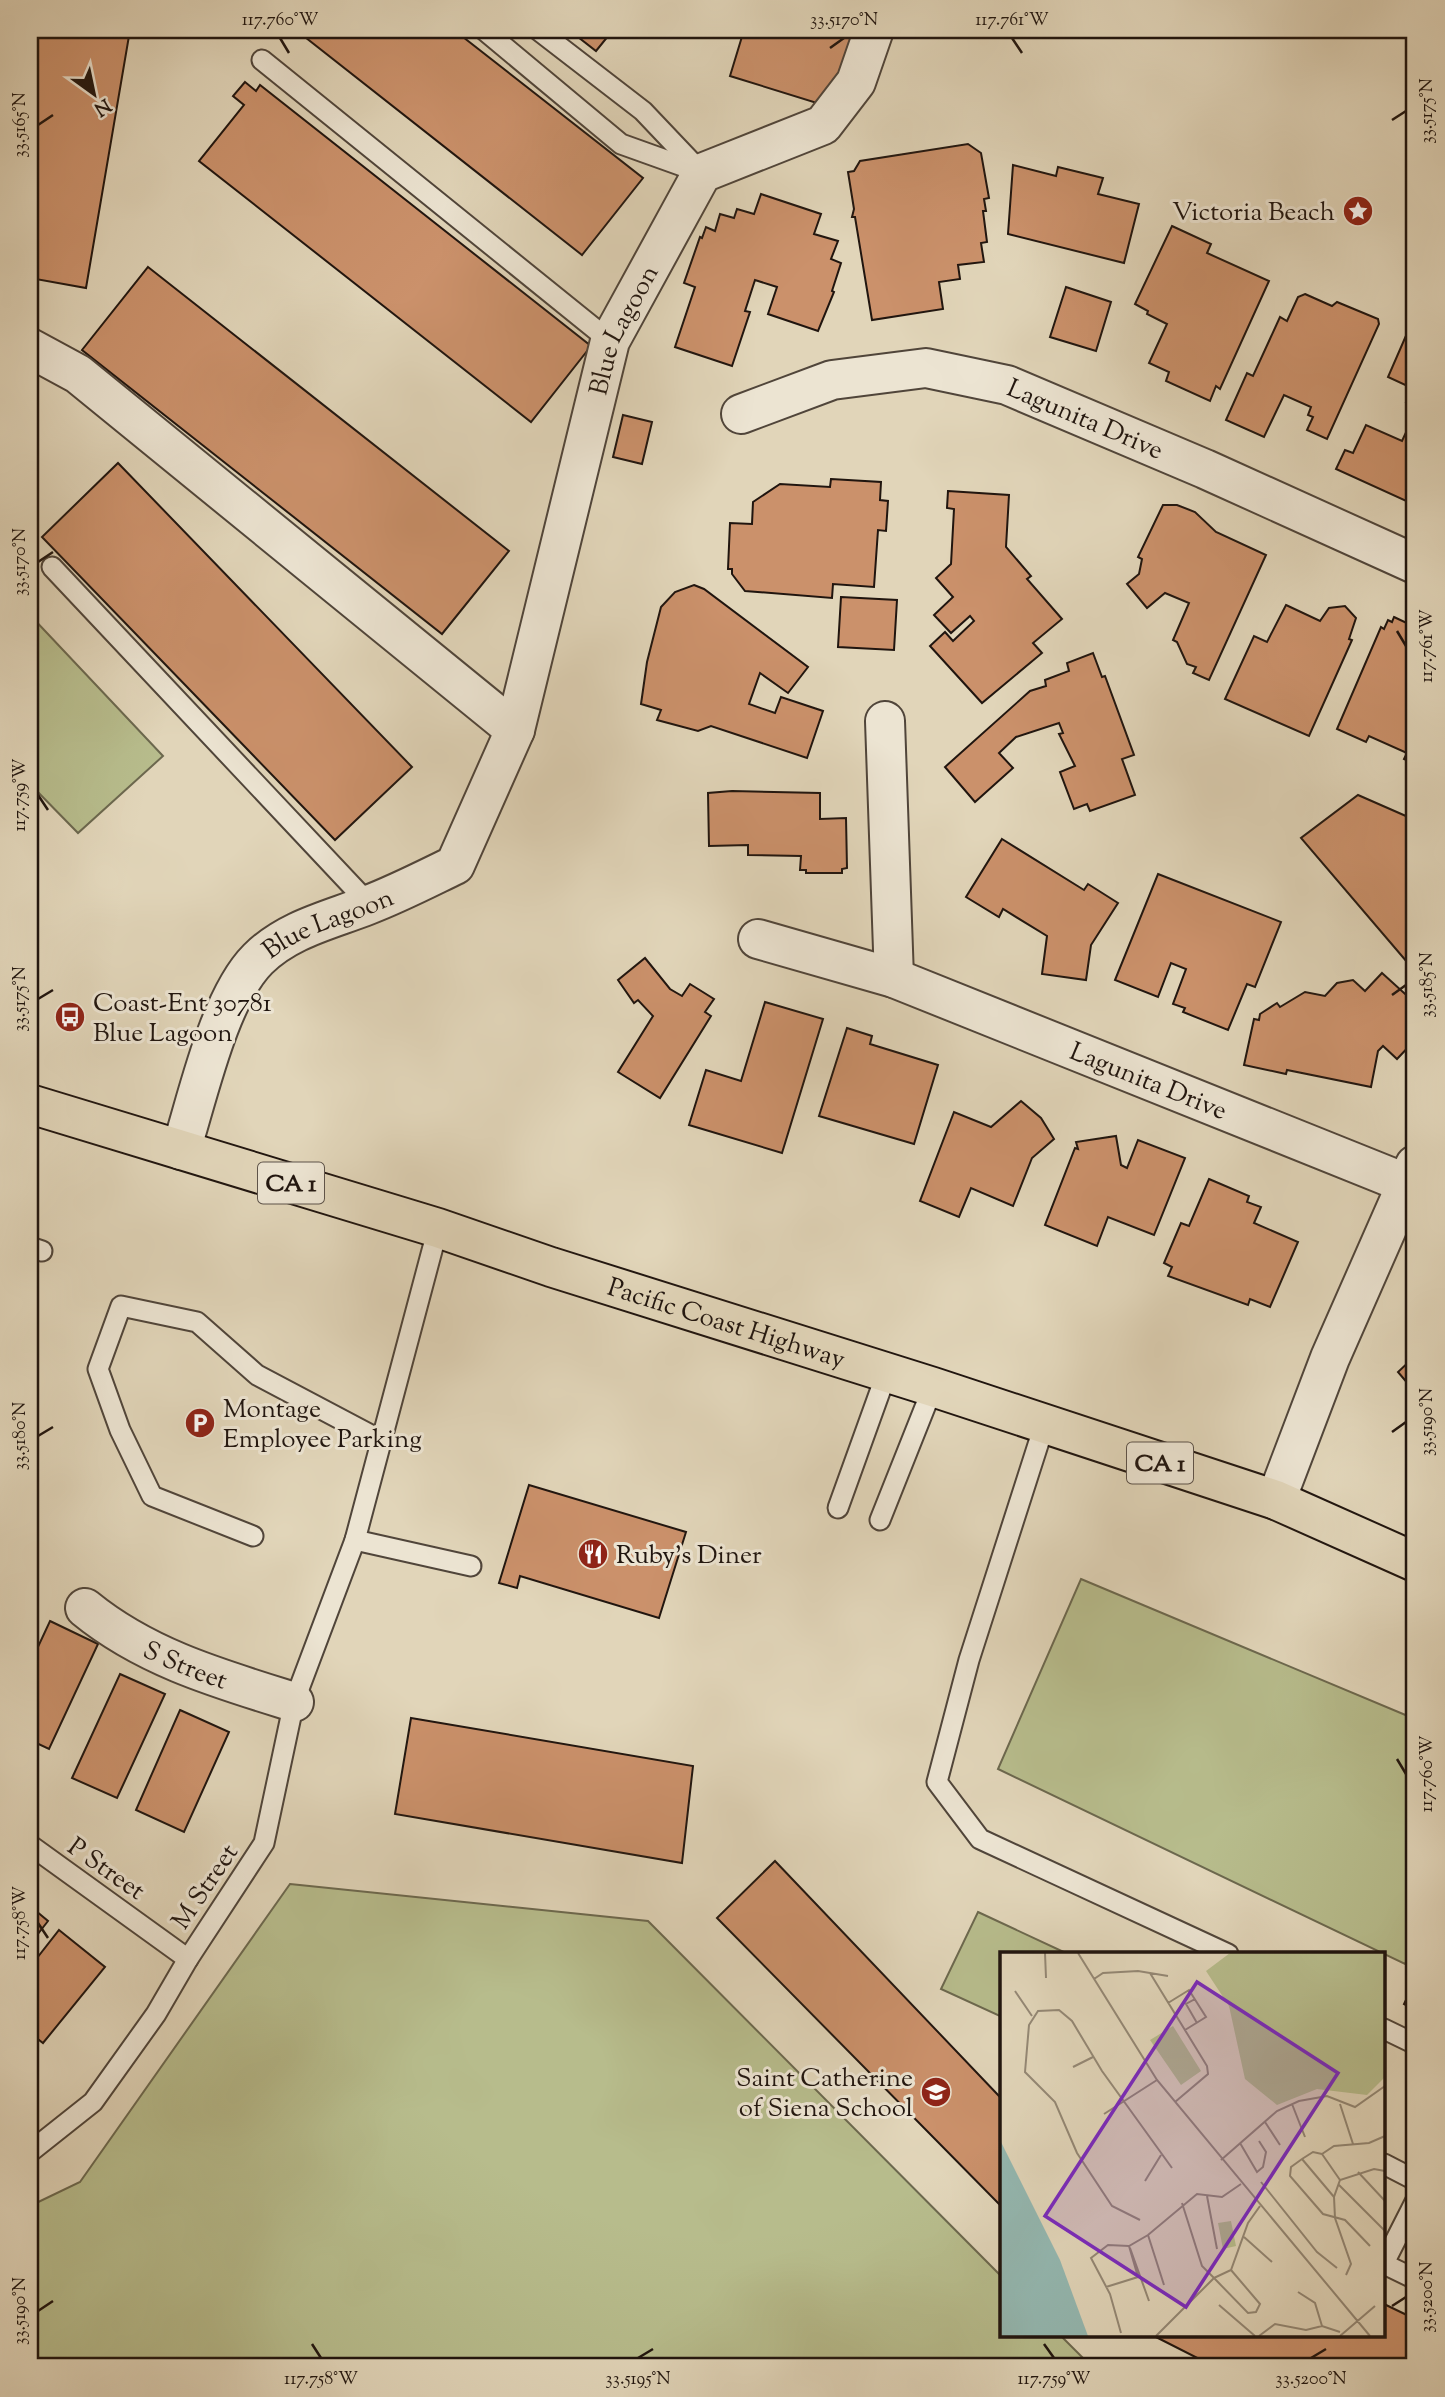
<svg xmlns="http://www.w3.org/2000/svg" width="1445" height="2397" font-family="'Sorts Mill Goudy',serif">
	<style>
		.green { fill: #b7bc8c; stroke: #6c684e; stroke-width: 2 }
		.building { fill: #cb916b; stroke: #20150f; stroke-width: 2 }
		.lines { fill: none; stroke-linecap: round; stroke-linejoin: round }
		.lane-casing { stroke: #50453a; stroke-width: 23 }
		.street-casing { stroke: #50453a; stroke-width: 42 }
		.highway-casing { stroke: #20150f; stroke-width: 42 }
		.lane { stroke: #ece4d2; stroke-width: 19 }
		.street { stroke: #ece4d2; stroke-width: 38 }
		.highway { stroke: #e1d5b9; stroke-width: 38 }
		.ticks { fill: none; stroke: #20150f; stroke-width: 2.5 }
		.labels { text-anchor: middle; stroke-width: 6; stroke-linejoin: round; paint-order: stroke }
		.shield { fill: #ece4d2; stroke: #5d534a; stroke-width: 2 }
		.shield-label { font-size: 24px; font-weight: bold; fill: #20150f }
		.poi-label { font-size: 26px; fill: #20150f; stroke: #ece4d2; text-anchor: start }
		.street-label { font-size: 26px; fill: #20150f; stroke: #ece4d2 }
		.inset-road { fill: none; stroke: #948875; stroke-width: 2 }
		.view { fill: #7b2cbf; fill-opacity: 0.15; stroke: #7b2cbf; stroke-width: 3.5 }
		.inset-edge { fill: none; stroke: #20150f; stroke-width: 3.5 }
		.neatline { fill: none; stroke: #20150f; stroke-width: 2.5 }
		.ticks-label { font-size: 18px; text-anchor: middle; fill: #20150f }
	</style>
	<rect width="100%" height="100%" fill="#e1d5b9"/>
	<filter id="stains"><feTurbulence type="fractalNoise" baseFrequency=".00286" numOctaves="4"/><feColorMatrix values="0 0 0 0 .2 0 0 0 0 .09 0 0 0 0 .02 0 0 0 .5 -.17"/></filter>
	<radialGradient id="worn" r=".72"><stop offset=".6" stop-color="#630" stop-opacity="0"/><stop offset="1" stop-color="#630" stop-opacity=".3"/></radialGradient>
	<!-- green -->
	<g class="green">
		<path d="M30,615L163,756L78,833L30,784Z"/>
		<path d="M1081,1579L1415,1719V1943L1405,1964L998,1769Z"/>
		<path d="M290,1884L648,1921L1002,2277V2336H1061L1092,2367H30V2206L80,2182Z"/>
		<path d="M978,1912L1068,1954H1002V2017L941,1989Z"/>
	</g>
	<!-- building -->
	<g class="building">
		<path d="M30,30H130L86,288L30,278Z"/>
		<path d="M296,30H454L643,178L582,255Z"/>
		<path d="M569,30H613L596,51Z"/>
		<path d="M744,30H857L833,108L730,76Z"/>
		<path d="M245,82L256,91L260,85L591,346L531,422L199,161L244,105L233,96Z"/>
		<path d="M968,144L981,153L989,198L984,199L986,211H983L987,242L981,243L984,262L958,265L960,279L939,282L943,309L872,320L855,217H852L854,209L848,172L854,171L860,161Z"/>
		<path d="M1013,165L1056,176L1058,167L1103,178L1098,194L1139,204L1124,263L1008,234Z"/>
		<path d="M761,194L821,214L814,234L838,241L831,259L841,263L832,291L834,292L818,331L768,314L777,287L755,280L745,311L750,312L732,366L675,347L695,287L684,283L700,237L702,238L706,227L715,231L720,214L734,218L737,209L754,214Z"/>
		<path d="M1172,226L1211,244L1207,253L1269,281L1220,389L1216,386L1210,401L1166,381L1169,372L1149,363L1167,324L1147,314L1148,311L1135,304Z"/>
		<path d="M148,267L509,551L442,634L82,350Z"/>
		<path d="M1066,287L1111,302L1096,351L1050,337Z"/>
		<path d="M1305,294L1332,306L1337,302L1378,319L1379,324L1327,439L1307,430L1313,417L1308,415L1311,407L1284,395L1264,437L1226,420L1247,373L1253,376L1280,317L1287,321L1298,297Z"/>
		<path d="M1415,315V406L1406,402L1412,388L1388,377Z"/>
		<path d="M1415,413V505L1336,469L1345,450L1353,453L1366,425L1402,441Z"/>
		<path d="M623,415L652,422L642,464L613,457Z"/>
		<path d="M118,463L412,767L335,840L42,537Z"/>
		<path d="M831,479L881,482L880,500L888,501L886,531L878,530L874,587L833,584L832,598L745,591L732,574V569H728L730,523L752,524L753,502L780,484L830,487Z"/>
		<path d="M948,491L1009,495L1006,547L1031,576L1027,579L1062,619L1033,643L1042,653L982,703L930,646L945,632L953,641L974,621L970,616L951,633L934,615L953,597L936,578L951,564L954,509L947,508Z"/>
		<path d="M1163,505H1177L1195,512L1216,532L1266,555L1209,680L1193,673L1196,667L1187,664L1177,642L1173,640L1189,603L1165,593L1147,608L1127,584L1139,574L1142,559L1138,557Z"/>
		<path d="M694,585L704,589L808,667L788,693L760,673L749,704L775,713L781,697L823,711L807,758L711,726L698,731L657,720L661,710L641,704L647,662L661,607L675,592Z"/>
		<path d="M841,597L897,600L894,650L838,647Z"/>
		<path d="M1286,605L1320,621L1329,608L1345,606L1356,618L1349,639L1352,640L1309,736L1225,699L1254,636L1267,642Z"/>
		<path d="M1394,617L1411,625L1409,630L1415,633V764L1404,759L1407,753L1369,736L1366,742L1337,729L1381,627L1384,629L1388,620L1392,622Z"/>
		<path d="M1093,653L1102,677L1105,676L1134,755L1122,759L1135,795L1090,811L1087,804L1074,809L1060,772L1075,766L1059,734L1063,733L1059,723L1016,737L999,753L1013,768L975,802L945,767L1030,691L1046,686L1045,680L1069,671L1067,663Z"/>
		<path d="M732,791L820,793V819L846,818L847,868L842,869V873H806V870H800L801,856L748,855V845L709,846L708,793Z"/>
		<path d="M1358,795L1415,820L1413,969L1301,838Z"/>
		<path d="M1002,839L1084,890L1088,884L1118,903L1091,945L1086,980L1042,974L1047,936L1003,909L999,917L966,897Z"/>
		<path d="M1158,874L1281,922L1255,987L1247,984L1228,1030L1183,1012L1185,1008L1173,1004L1186,969L1171,963L1158,997L1115,980Z"/>
		<path d="M645,958L670,989L682,996L690,984L714,999L705,1012L711,1016L660,1098L618,1072L653,1016L638,1000L634,1003L618,980Z"/>
		<path d="M1382,973L1414,1002L1411,1005L1415,1009V1040L1397,1059L1383,1046L1378,1051L1371,1087L1287,1070L1286,1074L1244,1065L1254,1019L1259,1020L1260,1014L1277,1003L1280,1007L1305,992L1325,996L1337,983L1353,980L1365,991Z"/>
		<path d="M765,1002L823,1019L782,1153L689,1125L706,1070L741,1081Z"/>
		<path d="M847,1028L872,1036L870,1044L938,1065L914,1144L819,1116Z"/>
		<path d="M1021,1101L1041,1118L1054,1139L1032,1158L1013,1206L971,1188L959,1217L920,1201L954,1112L991,1127Z"/>
		<path d="M1116,1136L1121,1165L1127,1168L1138,1140L1185,1158L1154,1235L1108,1217L1097,1246L1045,1225L1075,1148L1078,1149L1076,1142Z"/>
		<path d="M1209,1179L1249,1196L1247,1202L1261,1207L1254,1223L1298,1242L1270,1307L1250,1299L1248,1305L1168,1276L1172,1267L1164,1263L1181,1223L1189,1226Z"/>
		<path d="M1415,1356V1392L1398,1372Z"/>
		<path d="M529,1485L686,1532L659,1618L520,1576L517,1588L499,1583Z"/>
		<path d="M50,1621L98,1644L49,1749L30,1740V1664Z"/>
		<path d="M120,1674L165,1694L117,1798L72,1778Z"/>
		<path d="M180,1710L229,1732L184,1832L136,1810Z"/>
		<path d="M411,1718L693,1766L682,1863L395,1814Z"/>
		<path d="M775,1861L999,2096L1002,2093V2207L717,1918Z"/>
		<path d="M30,1906L48,1921L30,1944Z"/>
		<path d="M59,1930L105,1967L43,2043L30,2033V1967Z"/>
		<path d="M1415,1981V2010L1404,2004Z"/>
		<path d="M1384,2304L1415,2319V2367H1215L1154,2336H1384Z"/>
	</g>
	<g class="lines">
		<!-- lane casing -->
		<g class="lane-casing">
			<g id="lane">
				<path d="M484,30L621,144L702,173"/>
				<path d="M538,30L643,111L699,170"/>
				<path d="M262,60L610,341"/>
				<path d="M52,567L370,905"/>
				<path d="M30,1247L42,1251"/>
				<path d="M1044,1426L969,1660L937,1782L980,1839L1228,1954"/>
				<path d="M838,1508L887,1372"/>
				<path d="M880,1520L933,1387"/>
				<path d="M253,1536L152,1496L120,1430L98,1369L121,1306L197,1322L257,1375L380,1440"/>
				<path d="M355,1540L471,1566"/>
				<path d="M30,1845L188,1959"/>
				<path d="M1384,2029L1415,2044"/>
				<path d="M30,2152L93,2102L156,2014L188,1959L264,1843L294,1702L355,1540L438,1228"/>
				<path d="M1384,2164L1415,2180"/>
				<path d="M1384,2263L1415,2202"/>
				<path d="M1384,2264L1415,2279"/>
			</g>
		</g>
		<!-- street casing -->
		<g class="street-casing">
			<g id="street">
				<path d="M30,348L78,374L515,730"/>
				<path id="s1" d="M741,414L832,380L926,368L1007,385L1205,469L1415,564"/>
				<path d="M885,721L894,978"/>
				<path id="s2" d="M758,939L894,978L1415,1187"/>
				<path id="s3" d="M181,1150C198,1096 219,998 258,959C288,929 330,920 368,905C397,894 426,879 455,865L515,730L610,341L702,173L823,125L856,82L874,30"/>
				<path d="M1276,1500L1330,1358L1415,1165"/>
				<path id="s4" d="M85,1608C146,1658 220,1679 294,1702"/>
			</g>
		</g>
		<!-- highway casing -->
		<g class="highway-casing">
			<g id="highway">
				<path id="s5" d="M30,1104L438,1228L551,1267L933,1387L1276,1500L1415,1562"/>
			</g>
		</g>
		<!-- lane -->
		<use href="#lane" class="lane"/>
		<!-- street -->
		<use href="#street" class="street"/>
		<!-- highway -->
		<use href="#highway" class="highway"/>
	</g>
	<!-- ticks -->
	<path class="ticks" d="M280,38L289,53M1012,38L1022,53M830,48L844,38M1392,120L1406,111M38,125L53,115M38,562L53,552M1397,631L1406,646M38,795L48,810M1392,995L1406,985M38,999L53,990M1392,1432L1406,1422M38,1436L53,1427M1397,1759L1406,1774M38,1923L48,1938M1392,2306L1406,2297M38,2311L53,2301M312,2344L321,2358M1044,2344L1054,2358M638,2358L653,2349M1311,2358L1326,2349"/>
	<!-- icons -->
	<defs>
		<g id="sight-disc" transform="scale(1.575)"><circle r="9.5" fill="#8f2418" stroke="#ece4d2"/><path d="M0-6L1.8-2.2L6-1.7L2.9 1.2L3.7 5.4L0 3.3L-3.7 5.4L-2.9 1.2L-6-1.7L-1.8-2.2Z" fill="#fff"/></g>
		<g id="bus-disc" transform="scale(1.575)"><circle r="9.5" fill="#8f2418" stroke="#ece4d2"/><path d="M-5-6H5V4H4V6H2V4H-2V6H-4V4H-5ZM-3.5-4V0h7V-4ZM-3.5 1.2v1.5H-2V1.2ZM2 1.2v1.5H3.5V1.2Z" fill="#fff"/></g>
		<g id="parking-disc" transform="scale(1.575)"><circle r="9.5" fill="#8f2418" stroke="#ece4d2"/><path d="M-3.5-5.5H1a3.5 3.5 0 0 1 0 7H-1V5.5H-3.5ZM-1-3.4V-.6H.8a1.4 1.4 0 0 0 0-2.8Z" fill="#fff"/></g>
		<g id="restaurant-disc" transform="scale(1.575)"><circle r="9.5" fill="#8f2418" stroke="#ece4d2"/><path d="M-5-6h1v4h1v-4h1v4h1v-4h1v5L-1.5 .5V6h-2V.5L-5-1ZM5-6V6H3V1.5H1.5Q1.5-4 5-6Z" fill="#fff"/></g>
		<g id="school-disc" transform="scale(1.575)"><circle r="9.5" fill="#8f2418" stroke="#ece4d2"/><path d="M0-5L7-2L0 1L-7-2ZM-4 1L0 2.5L4 1V4Q0 6-4 4Z" fill="#fff"/></g>
	</defs>
	<g fill-rule="evenodd">
		<use href="#sight-disc" x="1358" y="211"/>
		<use href="#bus-disc" x="70" y="1017"/>
		<use href="#parking-disc" x="200" y="1423"/>
		<use href="#restaurant-disc" x="593" y="1554"/>
		<use href="#school-disc" x="936" y="2092"/>
	</g>
	<g class="labels">
		<!-- shield labels -->
		<g class="shield">
			<rect x="258" y="1162.5" width="66" height="41" rx="5"/>
			<rect x="1127" y="1442.5" width="66" height="41" rx="5"/>
		</g>
		<g class="shield-label">
			<text x="291" y="1191">CA 1</text>
			<text x="1160" y="1471">CA 1</text>
		</g>
		<!-- poi labels -->
		<g class="poi-label">
			<text x="1335" y="220" text-anchor="end">Victoria Beach</text>
			<text x="93" y="1011">Coast-Ent 30781<tspan x="93" dy="30">Blue Lagoon</tspan></text>
			<text x="223" y="1417">Montage<tspan x="223" dy="30">Employee Parking</tspan></text>
			<text x="616" y="1563">Ruby's Diner</text>
			<text x="913" y="2086" text-anchor="end">Saint Catherine<tspan x="913" dy="30">of Siena School</tspan></text>
		</g>
		<!-- street labels -->
		<g class="street-label">
			<text dy="9" stroke="none"><textPath href="#s3" startOffset="990">Blue Lagoon</textPath></text>
			<text dy="9" stroke="none"><textPath href="#s1" startOffset="360">Lagunita Drive</textPath></text>
			<text dy="9" stroke="none"><textPath href="#s3" startOffset="287">Blue Lagoon</textPath></text>
			<text dy="9" stroke="none"><textPath href="#s2" startOffset="416">Lagunita Drive</textPath></text>
			<text dy="9" stroke="none"><textPath href="#s5" startOffset="730">Pacific Coast Highway</textPath></text>
			<text dy="9" stroke="none"><textPath href="#s4" startOffset="116">S Street</textPath></text>
			<text transform="translate(107 1868) rotate(35)" y="9">P Street</text>
			<text transform="translate(204 1886) rotate(-56)" y="9">M Street</text>
		</g>
	</g>
	<!-- overview -->
	<g transform="translate(1000 1952)">
		<rect width="385" height="385" fill="#e1d5b9"/>
		<path d="M230,1H385V125L367,143L317,137L277,153L245,127L229,54L206,19ZM173,74L201,119L181,133L150,88ZM231,269L236,294L223,297L218,271Z" fill="#b7bc8c"/>
		<path d="M0,188L60,308L88,384H0Z" fill="#94b8b1"/>
		<path class="inset-road" d="M45,1L46,26M78,1L157,128L370,384M150,21L207,114L208,122L175,150M94,27L103,21L138,19L168,24M15,39L32,64M195,47L186,52L197,71M168,51L189,38L206,65L185,78M73,115L93,105M292,152L305,185M340,152L353,192M104,162L157,128M265,170L280,193M240,191L257,220L263,215L266,200L259,189M322,202L313,200L302,207L291,215L290,224L323,262L345,268L370,294M322,202L334,194L369,191L385,184M322,202L340,228M302,207L334,245M221,208L277,159L299,149L327,144L355,155L385,134M358,220L385,249M145,229L161,203M261,230L317,300L337,316M339,233L385,279M207,244L217,297M182,251L202,314L214,326L231,318L248,271L260,254M140,268L112,254L77,201L55,150L25,120L29,73L38,59L59,58L72,69L102,119L172,216M148,283L164,333M244,285L272,310M130,296L149,349M346,323L351,312L335,266L334,245L340,228L374,217L385,219M106,335L138,325L129,294M298,340L315,351L322,374M219,353L255,384M121,381L110,342L91,306L108,293L129,294L148,283L197,242L222,245L241,232M156,384L214,326L248,361L256,360L260,352L231,318M259,384L275,372L306,378L322,374L340,380M340,384L375,354"/>
		<path class="view" d="M197,30L338,121L186,355L45,264Z"/>
		<rect width="385" height="385" class="inset-edge"/>
	</g>
	<!-- margin -->
	<rect width="1445" height="2397" fill="none" stroke="#e1d5b9" stroke-width="77"/>
	<!-- north arrow -->
	<g transform="translate(94 94) rotate(147)" stroke="#ece4d2" stroke-width="5" paint-order="stroke">
	<path d="M0-5L12 26L0 18L-12 26Z" fill="#20150f"/>
	<text y="-10" font-size="19" font-weight="bold" text-anchor="middle" fill="#20150f">N</text>
	</g>
	<rect x="38" y="38" width="1368" height="2320" class="neatline"/>
	<g class="ticks-label">
		<text x="280" y="25">117.760°W</text>
		<text x="844" y="25">33.5170°N</text>
		<text x="1012" y="25">117.761°W</text>
		<text transform="translate(1426 111) rotate(-90)" y="6">33.5175°N</text>
		<text transform="translate(19 125) rotate(-90)" y="6">33.5165°N</text>
		<text transform="translate(19 562) rotate(-90)" y="6">33.5170°N</text>
		<text transform="translate(1426 646) rotate(-90)" y="6">117.761°W</text>
		<text transform="translate(19 795) rotate(-90)" y="6">117.759°W</text>
		<text transform="translate(1426 985) rotate(-90)" y="6">33.5185°N</text>
		<text transform="translate(19 999) rotate(-90)" y="6">33.5175°N</text>
		<text transform="translate(1426 1422) rotate(-90)" y="6">33.5190°N</text>
		<text transform="translate(19 1436) rotate(-90)" y="6">33.5180°N</text>
		<text transform="translate(1426 1774) rotate(-90)" y="6">117.760°W</text>
		<text transform="translate(19 1923) rotate(-90)" y="6">117.758°W</text>
		<text transform="translate(1426 2297) rotate(-90)" y="6">33.5200°N</text>
		<text transform="translate(19 2311) rotate(-90)" y="6">33.5190°N</text>
		<text x="321" y="2384">117.758°W</text>
		<text x="638" y="2384">33.5195°N</text>
		<text x="1054" y="2384">117.759°W</text>
		<text x="1311" y="2384">33.5200°N</text>
	</g>
	<rect width="100%" height="100%" filter="url(#stains)"/>
	<rect width="100%" height="100%" fill="url(#worn)"/>
</svg>
